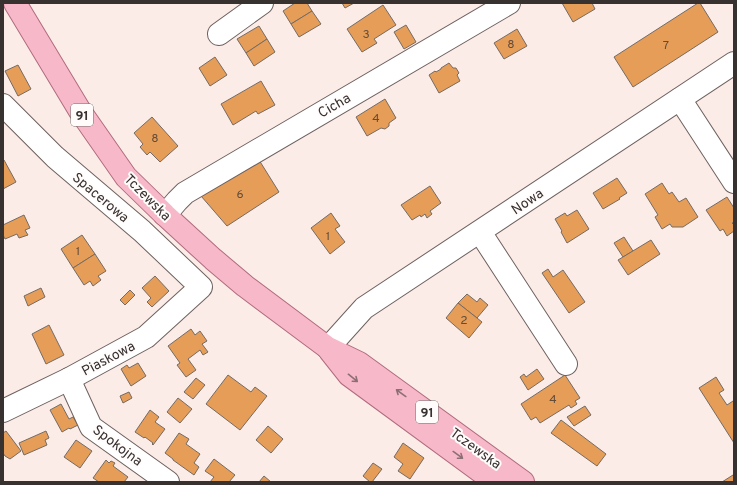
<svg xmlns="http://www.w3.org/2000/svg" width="737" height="485" font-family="Overpass,sans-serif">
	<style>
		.building { fill: #e69d58; stroke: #756b63 }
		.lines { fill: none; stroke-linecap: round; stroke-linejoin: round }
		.minor-casing { stroke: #6e615e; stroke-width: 24 }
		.major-casing { stroke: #b16b7d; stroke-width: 24 }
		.minor { stroke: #fff; stroke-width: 22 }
		.major { stroke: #f7b9ca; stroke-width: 22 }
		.oneway { stroke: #8d6e75 }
		.labels { text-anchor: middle; stroke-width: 4; stroke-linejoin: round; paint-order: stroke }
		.number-label { font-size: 12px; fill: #634c3a }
		.shield { fill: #fffcfb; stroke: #736e6d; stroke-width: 1 }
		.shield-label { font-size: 13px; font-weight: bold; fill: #373130 }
		.street-label { font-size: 14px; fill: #373130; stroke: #fffcfb }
	</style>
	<rect width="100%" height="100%" fill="#fbece8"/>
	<!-- building -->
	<g class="building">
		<path d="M295,3H307L312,11L291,24L283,11Z"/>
		<path d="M342,3H354L345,8Z"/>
		<path d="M562,3H592L595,9L573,22Z"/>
		<path d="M698,3H700L718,32L633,87L614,57Z"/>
		<path d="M383,5L396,25L374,39L377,43L362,52L347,29Z"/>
		<path d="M312,11L321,24L299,37L291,24Z"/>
		<path d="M406,25L416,42L404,49L394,32Z"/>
		<path d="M259,26L267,39L246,53L237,39Z"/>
		<path d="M517,29L527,46L504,59L494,43Z"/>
		<path d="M267,39L275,52L254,66L246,53Z"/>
		<path d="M215,57L227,75L210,86L199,68Z"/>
		<path d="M449,63L453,68H456L459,73L457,75L460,81L439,93L429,75L435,71L436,72L441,69V68Z"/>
		<path d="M18,65L31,89L18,96L5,71Z"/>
		<path d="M261,81L275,105L258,114L256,111L233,125L221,104Z"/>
		<path d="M385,99L396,118L389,123V126L385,129L381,128L367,136L356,117Z"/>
		<path d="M152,117L178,146L160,162L150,152L147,155L140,147L143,144L134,133Z"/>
		<path d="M4,160L16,182L3,189V161Z"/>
		<path d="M259,160L279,192L227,226L201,196Z"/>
		<path d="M617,178L627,193L619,198L620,199L603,209L593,193Z"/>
		<path d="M662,183L669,194L672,192L679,202L686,198L698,217L683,227H672L670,224L662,229L655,217L658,215L645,194Z"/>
		<path d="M430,186L441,203L430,211L432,214L427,218L425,214L421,217L420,215L412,220L401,205Z"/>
		<path d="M727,197L734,208V222L732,223L734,225V231L727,236L723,229L720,231L706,210Z"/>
		<path d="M577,210L589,229L567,243L561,232L562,231L555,219L565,213L567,216Z"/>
		<path d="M331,213L340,226L335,229L345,242L330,254L311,228Z"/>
		<path d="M24,215L30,228L25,230L28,235L19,238L17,234L5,239L3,235V225Z"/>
		<path d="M82,235L95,254L73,268L61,249Z"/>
		<path d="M624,237L633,251L623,257L614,243Z"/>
		<path d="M651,240L660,254L628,275L618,260Z"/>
		<path d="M95,254L106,271L98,276L101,280L93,286L90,281L84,285L73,268Z"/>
		<path d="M548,269L553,277L563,270L585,302L569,313L542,273Z"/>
		<path d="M155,276L169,291L152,307L147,302L151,298L142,288Z"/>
		<path d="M41,288L45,297L28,306L24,296Z"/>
		<path d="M130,290L135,295L125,305L120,300Z"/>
		<path d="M467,294L477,302L480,298L488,305L477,318L458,303Z"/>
		<path d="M458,303L482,322L469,338L446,318Z"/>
		<path d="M49,325L64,355L46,364L32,334Z"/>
		<path d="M191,329L195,335L200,331L207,341L202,344L208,352L203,355L200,350L188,359L196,370L186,377L177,365L180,363L168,346Z"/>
		<path d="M138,363L146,376L131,386L121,369L127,365L129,368Z"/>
		<path d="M537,369L544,379L528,390L520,377L524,374L526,377Z"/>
		<path d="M228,375L251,392L255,387L267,396L240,430L206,404Z"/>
		<path d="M565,375L580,398L575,401L577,404L571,408L569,405L540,423L536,417L531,420L521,404Z"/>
		<path d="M716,377L724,390L719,393L727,405L733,401L734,402V443L699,388Z"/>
		<path d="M196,378L205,385L193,399L184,392Z"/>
		<path d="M129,392L132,398L123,403L120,396Z"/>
		<path d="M178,398L192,409L180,423L167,412Z"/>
		<path d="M61,404L69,419L73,417L78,425L70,429L69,428L62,432L50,410Z"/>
		<path d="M585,406L591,415L574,426L567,417Z"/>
		<path d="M150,410L159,417L155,422L165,429L153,445L152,444L153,443L145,437L144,438L135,432Z"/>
		<path d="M561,420L606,454L597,466L551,433Z"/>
		<path d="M268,426L283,439L271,453L256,440Z"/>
		<path d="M6,431L21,451L10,459L5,456L3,453V433Z"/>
		<path d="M46,431L49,438L45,440L47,445L24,455L19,443Z"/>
		<path d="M179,433L189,439L186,444L200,454L194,463L199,467L194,475L173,460V459L165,453Z"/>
		<path d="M76,440L92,451L80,468L64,457Z"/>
		<path d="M403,443L424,458L410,479L398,471L403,464L394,457Z"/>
		<path d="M214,459L235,475L229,482H210L214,477L205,471Z"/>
		<path d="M106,460L109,463L111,461L115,463L113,466L128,477L124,482H99L93,478Z"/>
		<path d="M373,463L382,469L372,482H370L363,476Z"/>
		<path d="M733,475L734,478V482H722Z"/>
		<path d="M264,476L271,482H259Z"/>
	</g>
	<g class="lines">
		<!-- minor casing -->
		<g class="minor-casing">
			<g id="minor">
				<path d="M219,34L262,3"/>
				<path d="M680,99L734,182"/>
				<path d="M3,105L55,157L142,231L201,287L146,337L69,379L3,411"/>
				<path d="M165,215L177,201L185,193L509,3"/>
				<path d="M480,232L566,364"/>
				<path d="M328,348L364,308L734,63"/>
				<path d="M69,379L91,427L168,482"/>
			</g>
		</g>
		<!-- major casing -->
		<g class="major-casing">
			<g id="major">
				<path d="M15,3L80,111L126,177L165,215L213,259L245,286L328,348L359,363L523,482"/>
				<path d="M330,351L349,375L495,482"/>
			</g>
		</g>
		<!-- minor -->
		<use href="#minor" class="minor"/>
		<!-- major -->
		<use href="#major" class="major"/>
	</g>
	<!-- one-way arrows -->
	<defs><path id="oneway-shaft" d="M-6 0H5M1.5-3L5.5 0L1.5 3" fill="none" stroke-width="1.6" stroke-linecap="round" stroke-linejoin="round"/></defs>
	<g class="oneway">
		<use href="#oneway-shaft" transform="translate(353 378) rotate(39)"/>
		<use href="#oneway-shaft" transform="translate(401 393) rotate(-144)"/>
		<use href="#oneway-shaft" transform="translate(458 455) rotate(36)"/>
	</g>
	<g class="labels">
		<!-- number labels -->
		<g class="number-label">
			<text x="366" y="38">3</text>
			<text x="511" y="48">8</text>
			<text x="666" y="49">7</text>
			<text x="376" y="122">4</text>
			<text x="155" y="142">8</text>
			<text x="240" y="198">6</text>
			<text x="328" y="240">1</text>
			<text x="78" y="255">1</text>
			<text x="464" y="324">2</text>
			<text x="553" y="403">4</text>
		</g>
		<!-- shield labels -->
		<g class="shield">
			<rect x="71" y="104" width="22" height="22" rx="3"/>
			<rect x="416" y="401" width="22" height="22" rx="3"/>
		</g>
		<g class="shield-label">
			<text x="82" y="120">91</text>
			<text x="427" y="417">91</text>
		</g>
		<!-- street labels -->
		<g class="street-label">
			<text transform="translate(334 105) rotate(-30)" y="5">Cicha</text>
			<text transform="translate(101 197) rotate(40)" y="5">Spacerowa</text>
			<text transform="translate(148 197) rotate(45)" y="5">Tczewska</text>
			<text transform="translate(527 201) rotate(-34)" y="5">Nowa</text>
			<text transform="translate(108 358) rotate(-28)" y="5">Piaskowa</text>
			<text transform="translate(118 445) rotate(37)" y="5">Spokojna</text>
			<text transform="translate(476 448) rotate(36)" y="5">Tczewska</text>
		</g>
	</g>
	<!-- border -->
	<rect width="737" height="485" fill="none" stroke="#373130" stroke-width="8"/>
</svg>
